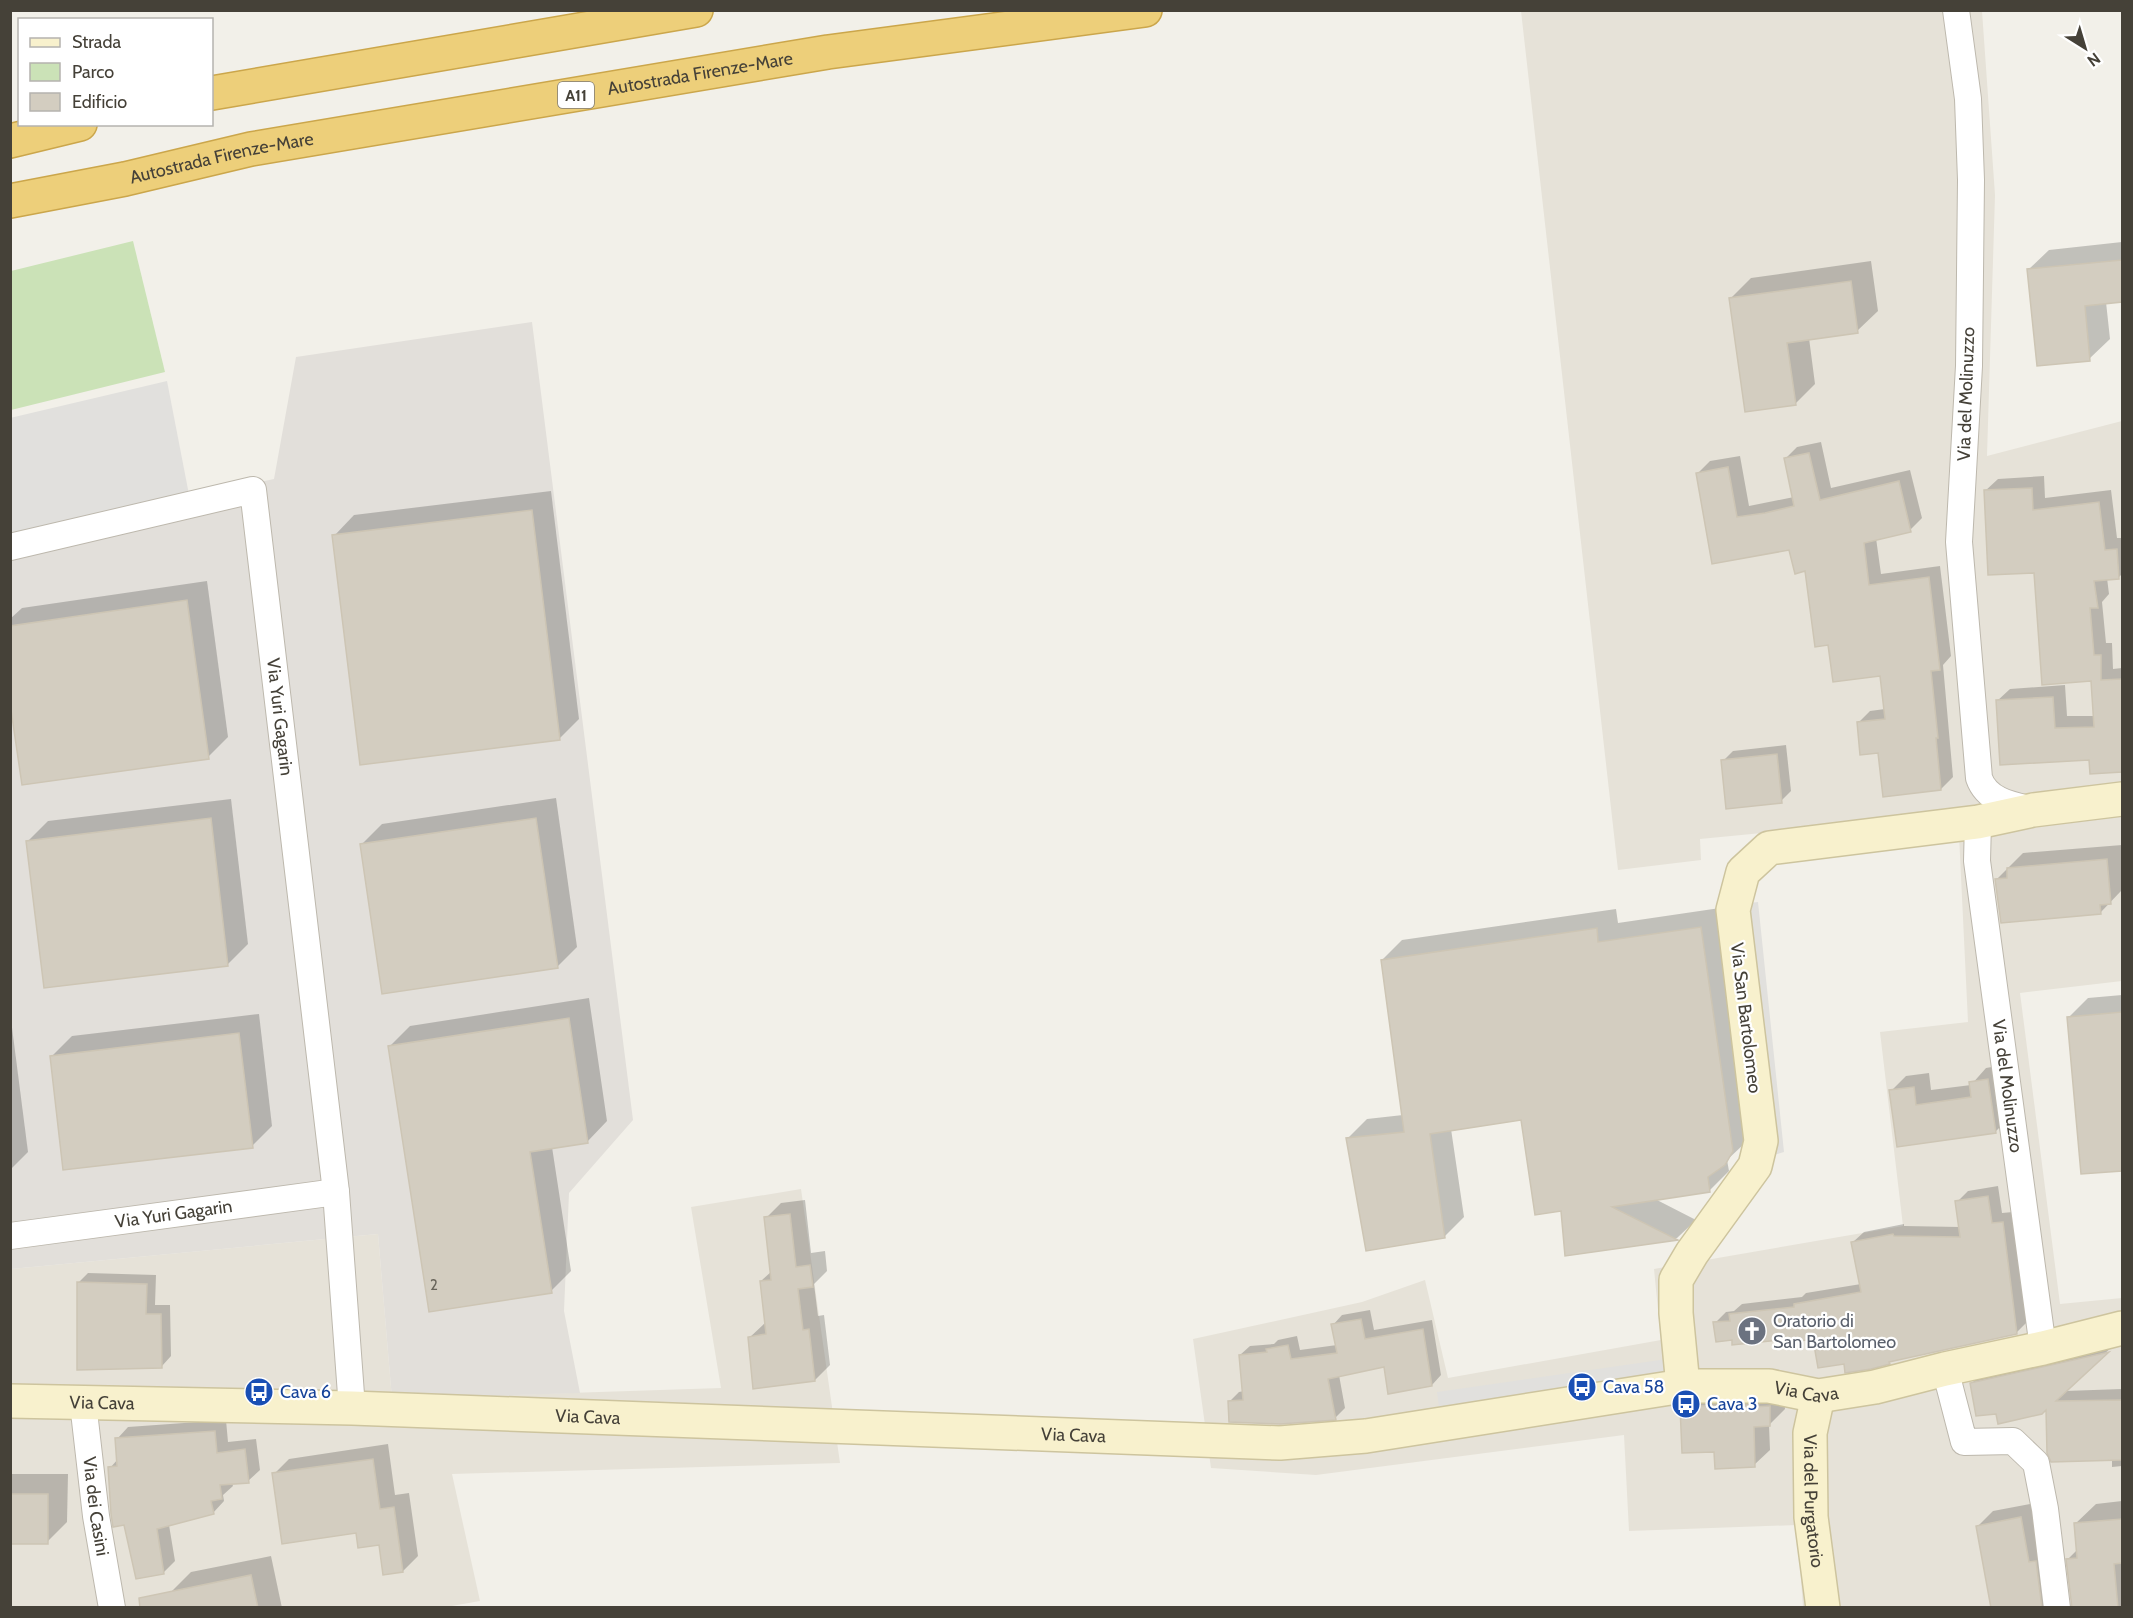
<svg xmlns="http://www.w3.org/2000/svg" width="2133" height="1618" font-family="Cabin,sans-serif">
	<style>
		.residential { fill: #e6e2d8 }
		.industrial { fill: #e2dfda }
		.green { fill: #cbe2b7 }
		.parking { fill: #e1e0dd }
		.shadow { fill: #0003 }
		.building { fill: #d3cdc0; stroke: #cdc5b4; stroke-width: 1.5 }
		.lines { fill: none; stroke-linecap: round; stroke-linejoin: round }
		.street-casing { stroke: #bdb8ad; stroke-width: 28 }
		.secondary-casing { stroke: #cdc49e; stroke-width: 36 }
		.highway-casing { stroke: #cba64b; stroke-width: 36 }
		.street { stroke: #fff; stroke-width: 26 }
		.secondary { stroke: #f8f1cd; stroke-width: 33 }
		.highway { stroke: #edcf7a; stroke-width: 33 }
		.labels { text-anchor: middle; stroke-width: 4.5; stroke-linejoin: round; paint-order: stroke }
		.number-label { font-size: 15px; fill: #68645a }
		.shield { fill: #fff; stroke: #7d7a74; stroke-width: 1.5 }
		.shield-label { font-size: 16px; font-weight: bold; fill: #454138 }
		.street-label { font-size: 18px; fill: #454138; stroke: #fff }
		.worship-label { font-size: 18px; fill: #5b616d; stroke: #fff; text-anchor: start }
		.transit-label { font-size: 18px; fill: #164399; stroke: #fff; text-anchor: start }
	</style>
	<rect width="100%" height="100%" fill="#f2f0e9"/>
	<!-- residential -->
	<g class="residential">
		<path d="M1521,11H1982L1995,195L1987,456L2122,421V981L2020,993L2060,1304L2122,1298V1607H1803L1797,1525L1629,1531L1624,1435L1316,1475L1211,1468L1193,1339L1362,1302L1425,1280L1448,1378L1661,1340L1654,1269L1903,1226L1880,1032L1968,1022L1958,814L1700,839L1701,860L1618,870Z"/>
		<path d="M801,1189L840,1463L452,1474L480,1601L446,1607L11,1608V1269L378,1234L392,1399L721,1388L691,1207Z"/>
	</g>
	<!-- industrial -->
	<path class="industrial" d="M532,322L633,1120L569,1193L564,1311L580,1393L392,1399L378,1234L11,1269V534L274,479L296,357Z"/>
	<!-- green -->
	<path class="green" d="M133,241L165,372L11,410V271Z"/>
	<!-- parking -->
	<g class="parking">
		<path d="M167,381L191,505L11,547L10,418Z"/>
		<path d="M1758,902L1784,1152L1767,1157L1741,904Z"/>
		<path d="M1667,1359L1668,1375L1439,1407L1437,1392Z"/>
	</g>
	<!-- shadow -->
	<g class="shadow">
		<path d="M2122,242V300L2106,302L2110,339L2089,359L2028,270L2049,250Z"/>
		<path d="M1871,261L1878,311L1857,331L1809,338L1815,384L1795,404L1731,298L1751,278Z"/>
		<path d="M1821,442L1831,488L1910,470L1922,518L1910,530L1876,538L1881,574L1940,566L1951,656L1943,665L1953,777L1941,789L1879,751L1858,723L1870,711L1885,709L1881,674L1830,644L1806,570L1790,549L1713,562L1698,473L1710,461L1740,456L1749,506L1794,497L1785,459L1797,447Z"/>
		<path d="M2044,476L2045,498L2111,490L2117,538H2122V574L2119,577L2107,578L2109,594L2102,602L2106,643H2112L2113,669L2122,668V771L2092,773L2091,758L1997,701L2010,689L2065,685L2067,716H2095L2092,680L2036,571L1985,491L1998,479Z"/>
		<path d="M551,491L579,719L559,739L334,536L354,515Z"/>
		<path d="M207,581L228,737L208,757L10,692V619L22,608Z"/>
		<path d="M1786,745L1791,791L1781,801L1723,761L1733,751Z"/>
		<path d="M556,798L577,947L557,967L362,844L382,824Z"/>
		<path d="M231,799L248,944L227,965L28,841L48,821Z"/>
		<path d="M2122,845V890L2100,913L1996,880L2023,853Z"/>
		<path d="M1720,908L1752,1130L1744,1144L1727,1160L1729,1171L1709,1191L1655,1199L1696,1220L1677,1238L1567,1254L1563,1209L1522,1119L1451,1129L1464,1217L1444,1237L1347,1139L1367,1119L1403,1115L1382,960L1402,940L1616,909L1618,923Z"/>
		<path d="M2122,995V1169L2082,1173L2068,1018L2088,998Z"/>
		<path d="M589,998L607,1121L587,1142L552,1147L571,1271L551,1291L390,1046L410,1026Z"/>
		<path d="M10,1012L28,1152L10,1170Z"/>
		<path d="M259,1014L272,1126L252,1146L52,1056L72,1036Z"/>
		<path d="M2003,1065L2010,1117L1995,1132L1898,1146L1891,1091L1906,1076L1929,1073L1931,1090L1971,1085L1986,1068Z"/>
		<path d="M1998,1186L2002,1213L2013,1212L2027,1322L2016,1333L1892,1360L1889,1362L1845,1363L1814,1337L1733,1339L1715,1323L1726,1312L1734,1311L1742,1304L1802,1297L1806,1293L1861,1284L1853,1242L1864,1232L1904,1224V1226L1960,1227L1957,1202L1968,1191Z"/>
		<path d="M805,1200L811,1253L825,1251L827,1271L814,1284L818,1316L824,1315L830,1365L815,1380L749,1338L766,1322L761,1281L772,1271L766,1218L781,1203Z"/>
		<path d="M88,1273L156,1275L155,1305H170L171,1356L162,1366L78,1283Z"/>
		<path d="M1370,1310L1374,1330L1432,1320L1441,1375L1432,1385L1385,1366L1339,1375L1345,1408L1335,1418L1230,1401L1239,1392L1244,1391L1240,1355L1250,1346L1274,1344L1278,1340L1297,1336L1300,1350L1337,1345L1333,1325L1342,1315Z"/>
		<path d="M2117,1342L2065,1391L2122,1389V1466L2112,1467V1459L2047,1407L1997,1413L1972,1383L1983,1372Z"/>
		<path d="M1696,1391L1784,1392L1785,1409L1769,1425L1770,1450L1754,1465L1716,1450L1681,1406Z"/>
		<path d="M226,1420L228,1442L256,1439L260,1470L248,1481L232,1483L233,1486L223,1495L224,1501L213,1513L169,1525L175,1561L163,1573L126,1523L110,1468L118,1459L117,1439L128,1427Z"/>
		<path d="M388,1444L395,1495L409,1493L418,1556L403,1571L380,1543L274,1474L289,1459Z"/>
		<path d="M10,1474H68L67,1522L47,1542H10Z"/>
		<path d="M2122,1501V1608H2073L2068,1559L2078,1549L2075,1524L2096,1504Z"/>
		<path d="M2036,1503L2059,1608H1993L1977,1527L1993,1511Z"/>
		<path d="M271,1556L282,1608H167L171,1592L191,1572Z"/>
	</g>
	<!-- building -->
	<g class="building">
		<path d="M2122,260V302L2085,306L2090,361L2037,366L2027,269Z"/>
		<path d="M1851,281L1858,333L1787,343L1796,405L1745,412L1729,298Z"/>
		<path d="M1809,453L1820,500L1899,481L1911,532L1864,543L1869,585L1929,577L1940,670L1931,671L1938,738H1936L1941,790L1883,797L1878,753L1860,755L1857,722L1885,719L1880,676L1833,682L1828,645L1815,647L1805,571L1795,574L1789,550L1712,564L1696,473L1728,467L1737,517L1765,513L1794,506L1784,458Z"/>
		<path d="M2032,488L2033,510L2099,502L2105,550L2117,549L2119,579L2094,581L2098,608H2090L2094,655H2101V680L2122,679V772L2090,774L2089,760L2000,765L1996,700L2053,697L2055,728L2094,727L2091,681L2042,685L2034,573L1988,575L1984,490Z"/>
		<path d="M532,510L560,740L360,765L332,535Z"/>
		<path d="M187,600L209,759L22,785L10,703V626Z"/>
		<path d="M1777,754L1782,803L1726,809L1721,760Z"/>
		<path d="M211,818L228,966L44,988L26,841Z"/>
		<path d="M536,818L558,968L382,994L360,844Z"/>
		<path d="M2107,859L2111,904L2100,905L2101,914L2001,923L1995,879L2007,878V868Z"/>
		<path d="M1701,927L1733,1151L1725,1165L1708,1177L1710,1192L1612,1207L1678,1240L1565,1256L1561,1211L1535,1215L1521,1120L1430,1134L1445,1238L1366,1251L1346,1138L1404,1132L1381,960L1597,928L1598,942Z"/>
		<path d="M2122,1012V1171L2081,1174L2067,1017Z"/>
		<path d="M569,1018L588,1143L530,1152L552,1293L429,1312L388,1046Z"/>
		<path d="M239,1033L253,1148L63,1170L50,1056Z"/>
		<path d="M1988,1079L1996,1133L1897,1147L1889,1090L1914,1087L1916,1105L1971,1097L1969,1082Z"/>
		<path d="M1988,1196L1992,1223L2003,1222L2017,1334L1889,1362L1890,1364L1871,1369L1845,1373L1844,1364L1818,1368L1813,1339L1800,1341L1799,1338L1732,1345V1340L1716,1342L1713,1322L1730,1321L1729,1314L1794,1307V1304L1861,1292L1851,1242L1893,1234L1894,1236L1960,1237L1955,1201Z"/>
		<path d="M790,1214L796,1267L810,1265L813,1287L798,1289L803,1330L809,1329L815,1381L753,1389L748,1337L766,1334L760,1281L771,1280L764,1217Z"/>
		<path d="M77,1282L147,1284L146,1314H161L162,1368L77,1370Z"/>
		<path d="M1361,1319L1365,1339L1423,1329L1432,1386L1388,1394L1384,1367L1328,1379L1336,1420L1280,1424L1229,1422L1228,1401L1243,1400L1239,1355L1267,1352L1266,1349L1288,1345L1291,1359L1337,1353L1331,1324Z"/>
		<path d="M2109,1352L2056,1401L2122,1400V1460L2051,1462L2047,1453L2046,1410L2042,1414L1998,1424L1996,1414L1976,1416L1970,1383Z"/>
		<path d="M1753,1405V1407L1770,1406V1426L1754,1427L1755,1467L1715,1469L1714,1452L1682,1453L1680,1406Z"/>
		<path d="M215,1431L217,1453L245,1449L249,1483L220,1485L222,1499L211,1501L214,1514L157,1529L164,1574L136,1579L124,1525L113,1527L111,1514L108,1467L117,1466L115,1438Z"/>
		<path d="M373,1459L380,1509L394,1507L403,1572L383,1575L379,1545L358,1548L356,1533L282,1544L272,1473Z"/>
		<rect x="10" y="1494" width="38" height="50"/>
		<path d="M2021,1517L2029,1562L2036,1561L2042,1608H1991L1976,1526Z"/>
		<path d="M2122,1519V1563L2114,1564L2118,1608H2072L2066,1559L2077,1558L2074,1523Z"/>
		<path d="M251,1575L258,1608H140L139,1598Z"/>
	</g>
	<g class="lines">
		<!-- street casing -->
		<g class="street-casing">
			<g id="street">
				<path d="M1956,10L1968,99L1971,180L1969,366L1959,542L1979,778C1987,801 2012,805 2033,810"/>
				<path id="s1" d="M10,547L253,490L336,1192L352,1408"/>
				<path id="s2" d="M1978,822L1977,861L2043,1348"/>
				<path id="s3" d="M10,1236L336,1192"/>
				<path d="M1945,1369L1964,1442L2013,1441L2036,1463L2045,1509L2057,1608"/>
				<path id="s4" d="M83,1403L96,1516L112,1608"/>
			</g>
		</g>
		<!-- secondary casing -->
		<g class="secondary-casing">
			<g id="secondary">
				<path d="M1683,1386L1676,1313V1280L1692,1253L1755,1166L1761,1141L1733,910L1743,872L1769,848L1978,822L2033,810L2122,799"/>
				<path id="s5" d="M1818,1396L1810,1433L1811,1517L1823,1608"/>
				<path id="s6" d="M10,1401L352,1408L1280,1443L1366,1436L1683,1386H1769L1818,1396L1875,1387L1945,1369L2043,1348L2122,1328"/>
			</g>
		</g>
		<!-- highway casing -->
		<g class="highway-casing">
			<g id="highway">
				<path d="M212,93L696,10"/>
				<path d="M10,141L80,124"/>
				<path id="s7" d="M10,201L125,179L251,149L828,52L1145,10"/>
			</g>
		</g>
		<!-- street -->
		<use href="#street" class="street"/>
		<!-- secondary -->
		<use href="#secondary" class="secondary"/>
		<!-- highway -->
		<use href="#highway" class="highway"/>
	</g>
	<!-- icons -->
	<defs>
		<g id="church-disc" transform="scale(1.5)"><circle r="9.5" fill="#6b7280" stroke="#fff"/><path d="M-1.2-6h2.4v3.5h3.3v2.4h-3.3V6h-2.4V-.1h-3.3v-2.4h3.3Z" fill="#fff"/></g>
		<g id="bus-disc" transform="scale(1.5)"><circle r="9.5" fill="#1a4fb4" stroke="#fff"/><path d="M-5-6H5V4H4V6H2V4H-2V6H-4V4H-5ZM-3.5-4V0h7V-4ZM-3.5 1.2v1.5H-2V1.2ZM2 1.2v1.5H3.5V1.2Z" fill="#fff"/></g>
	</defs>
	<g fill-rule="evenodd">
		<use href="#church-disc" x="1752" y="1331"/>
		<use href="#bus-disc" x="1582" y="1387"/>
		<use href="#bus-disc" x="259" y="1392"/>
		<use href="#bus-disc" x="1686" y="1404"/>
	</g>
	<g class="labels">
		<!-- number labels -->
		<g class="number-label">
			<text x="434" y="1290">2</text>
		</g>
		<!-- shield labels -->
		<rect class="shield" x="558" y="82" width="36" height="26" rx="4.5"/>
		<g class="shield-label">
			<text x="576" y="101">A11</text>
		</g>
		<!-- street labels -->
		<g class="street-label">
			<text dy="6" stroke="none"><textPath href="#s7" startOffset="702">Autostrada Firenze-Mare</textPath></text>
			<text dy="6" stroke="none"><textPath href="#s7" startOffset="216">Autostrada Firenze-Mare</textPath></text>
			<text transform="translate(1966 394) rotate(-88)" y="6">Via del Molinuzzo</text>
			<text dy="6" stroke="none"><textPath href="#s1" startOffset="478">Via Yuri Gagarin</textPath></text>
			<text transform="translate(1746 1018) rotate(83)" y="6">Via San Bartolomeo</text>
			<text dy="6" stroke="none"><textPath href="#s2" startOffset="266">Via del Molinuzzo</textPath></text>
			<text dy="6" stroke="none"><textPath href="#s3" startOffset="165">Via Yuri Gagarin</textPath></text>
			<text dy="6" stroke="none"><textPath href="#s6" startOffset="1802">Via Cava</textPath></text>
			<text dy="6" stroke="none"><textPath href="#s6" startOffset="92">Via Cava</textPath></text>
			<text dy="6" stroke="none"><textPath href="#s6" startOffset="578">Via Cava</textPath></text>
			<text dy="6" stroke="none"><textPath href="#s6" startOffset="1064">Via Cava</textPath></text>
			<text dy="6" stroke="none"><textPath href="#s5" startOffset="106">Via del Purgatorio</textPath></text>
			<text dy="6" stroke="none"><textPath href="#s4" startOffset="104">Via dei Casini</textPath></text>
		</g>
		<!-- worship labels -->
		<g class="worship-label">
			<text x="1773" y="1327">Oratorio di<tspan x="1773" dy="21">San Bartolomeo</tspan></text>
		</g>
		<!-- transit labels -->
		<g class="transit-label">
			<text x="1603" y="1393">Cava 58</text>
			<text x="280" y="1398">Cava 6</text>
			<text x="1707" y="1410">Cava 3</text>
		</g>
	</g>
	<!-- border -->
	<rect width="2133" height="1618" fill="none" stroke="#454138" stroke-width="24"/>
	<!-- legend -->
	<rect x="18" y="18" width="195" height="108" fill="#ffffff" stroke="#b5b3af" stroke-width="1.5"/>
	<rect x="30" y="38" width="30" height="9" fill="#f8f1cd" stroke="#b5b3af" stroke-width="1.5"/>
	<text x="72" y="48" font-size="18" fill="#454138">Strada</text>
	<rect x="30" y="63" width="30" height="18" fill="#cbe2b7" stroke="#b5b3af" stroke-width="1.5"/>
	<text x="72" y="78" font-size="18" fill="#454138">Parco</text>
	<rect x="30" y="93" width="30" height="18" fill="#d3cdc0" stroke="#b5b3af" stroke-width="1.5"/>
	<text x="72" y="108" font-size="18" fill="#454138">Edificio</text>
	<!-- north arrow -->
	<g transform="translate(2085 48) rotate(143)" stroke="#ffffff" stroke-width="4.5" paint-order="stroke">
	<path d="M0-4.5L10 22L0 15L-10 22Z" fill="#454138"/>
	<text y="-9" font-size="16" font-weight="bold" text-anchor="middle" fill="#454138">N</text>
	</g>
</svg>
